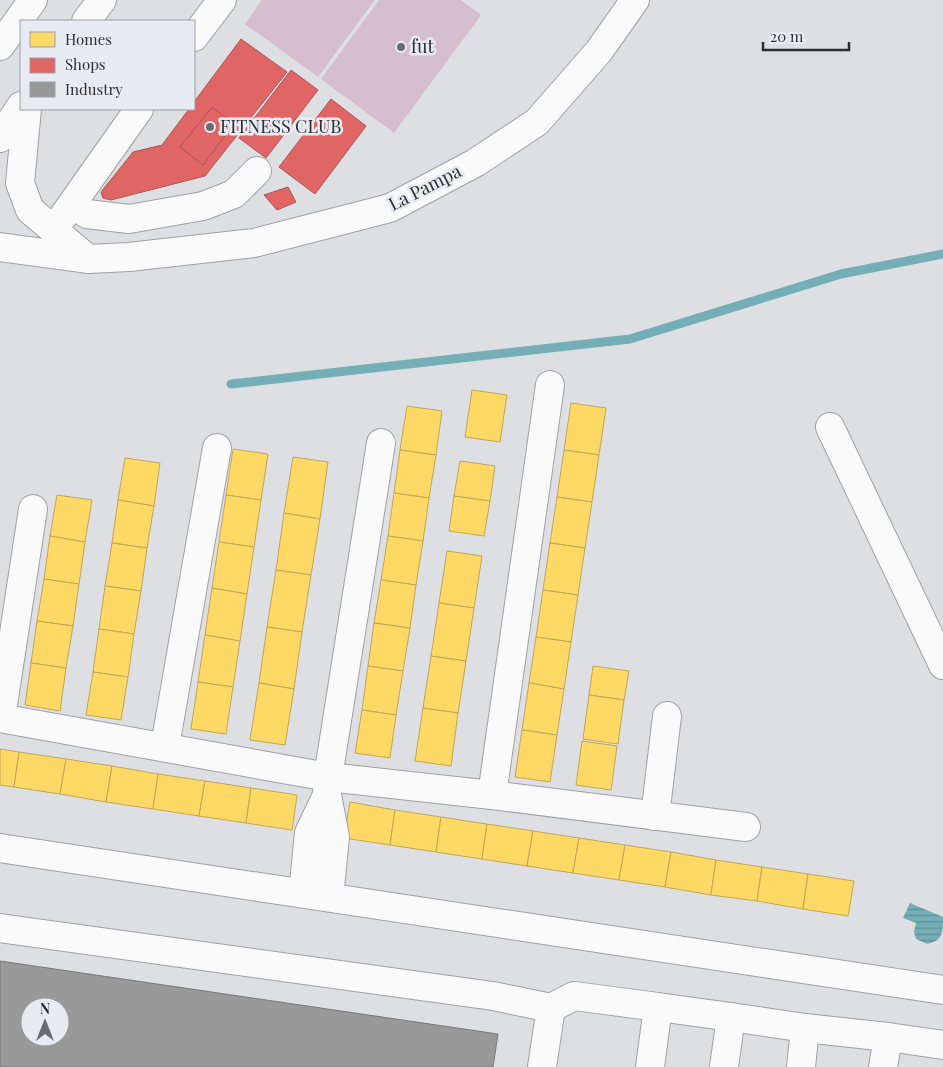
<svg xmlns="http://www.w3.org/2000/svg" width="943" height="1067" font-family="'Playfair Display',serif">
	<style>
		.pitch { fill: #d5bed0 }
		.water { fill: url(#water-rules) }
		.homes { fill: #ffd966; stroke: #c0a656 }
		.shops { fill: #e06666; stroke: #ab5556 }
		.industry { fill: #999; stroke: #79797a; fill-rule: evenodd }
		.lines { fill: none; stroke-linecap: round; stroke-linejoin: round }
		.stream { stroke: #74afb7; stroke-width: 9 }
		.minor-casing { stroke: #a1a1a4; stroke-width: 30 }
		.major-casing { stroke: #a1a1a4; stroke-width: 30 }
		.minor { stroke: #fafafb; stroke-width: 28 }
		.major { stroke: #fafafb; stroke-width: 28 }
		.poi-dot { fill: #6c6c6f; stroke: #e9ebf2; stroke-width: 2 }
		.labels { text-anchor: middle; stroke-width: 5; stroke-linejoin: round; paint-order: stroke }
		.poi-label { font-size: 18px; fill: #2e2e31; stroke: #e9ebf2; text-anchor: start }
		.street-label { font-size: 18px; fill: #2e2e31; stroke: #e9ebf2 }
	</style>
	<defs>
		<pattern id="water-rules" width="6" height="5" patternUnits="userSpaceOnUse" patternTransform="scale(1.25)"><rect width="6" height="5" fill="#74afb7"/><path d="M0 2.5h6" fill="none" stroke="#608f95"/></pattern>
	</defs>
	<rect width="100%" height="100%" fill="#dedfe3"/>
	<!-- pitch -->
	<g class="pitch">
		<path d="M262,0H375L318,77L245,24Z"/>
		<path d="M379,0H461L481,15L394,133L321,79Z"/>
	</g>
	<!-- water -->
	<path class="water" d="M910,903L943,917C943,932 943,941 927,944L916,939L914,932L916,923L903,918Z"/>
	<!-- homes -->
	<g class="homes">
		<path d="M472,390L507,395L500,442L465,437Z"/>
		<path d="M571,403L606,408L599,455L564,450Z"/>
		<path d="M407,406L442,411L436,455L400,450Z"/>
		<path d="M233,449L268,454L261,500L226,495Z"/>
		<path d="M400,450L436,455L429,498L394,493Z"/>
		<path d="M564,450L599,455L592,502L557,497Z"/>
		<path d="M293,457L328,462L320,519L284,513Z"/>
		<path d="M125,458L160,463L154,506L118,500Z"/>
		<path d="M460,461L495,466L490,501L454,496Z"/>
		<path d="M394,493L429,498L423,541L388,536Z"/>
		<path d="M57,495L92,500L85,542L50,536Z"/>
		<path d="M226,495L261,500L254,547L219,542Z"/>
		<path d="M454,496L490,501L484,536L449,531Z"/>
		<path d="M557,497L592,502L585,548L550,543Z"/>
		<path d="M118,500L154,506L147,548L112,543Z"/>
		<path d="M284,513L320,519L311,575L276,570Z"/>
		<path d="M50,536L85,542L79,584L44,579Z"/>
		<path d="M388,536L423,541L416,585L381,580Z"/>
		<path d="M219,542L254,547L247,594L212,588Z"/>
		<path d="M112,543L147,548L141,591L105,586Z"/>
		<path d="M550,543L585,548L578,595L543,590Z"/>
		<path d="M447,551L482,556L474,608L439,603Z"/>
		<path d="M276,570L311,575L302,632L267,627Z"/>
		<path d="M44,579L79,584L73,626L37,621Z"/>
		<path d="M381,580L416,585L410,628L374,623Z"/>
		<path d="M105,586L141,591L134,634L99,629Z"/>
		<path d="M212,588L247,594L240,641L205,635Z"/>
		<path d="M543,590L578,595L571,642L536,637Z"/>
		<path d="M439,603L474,608L466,661L431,656Z"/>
		<path d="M37,621L73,626L66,668L31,663Z"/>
		<path d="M374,623L410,628L403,671L368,666Z"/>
		<path d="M267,627L302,632L294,689L259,683Z"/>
		<path d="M99,629L134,634L128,677L93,672Z"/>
		<path d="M205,635L240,641L233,687L198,682Z"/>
		<path d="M536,637L571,642L564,689L529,683Z"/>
		<path d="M431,656L466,661L458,713L423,708Z"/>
		<path d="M31,663L66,668L60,711L25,705Z"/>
		<path d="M368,666L403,671L396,715L362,710Z"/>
		<path d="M593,666L629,671L624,700L589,695Z"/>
		<path d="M93,672L128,677L121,720L86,715Z"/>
		<path d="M198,682L233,687L226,734L191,729Z"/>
		<path d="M259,683L294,689L285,745L250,740Z"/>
		<path d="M529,683L564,689L557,735L522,730Z"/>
		<path d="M589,695L624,700L618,744L583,739Z"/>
		<path d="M423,708L458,713L451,766L415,761Z"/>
		<path d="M362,710L396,715L390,758L355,753Z"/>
		<path d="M522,730L557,735L550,782L515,777Z"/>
		<path d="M582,741L617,746L611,790L576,785Z"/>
		<path d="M0,749L19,752L14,787L0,785Z"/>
		<path d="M19,752L66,759L60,794L14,787Z"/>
		<path d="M66,759L112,766L106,802L60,794Z"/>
		<path d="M112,766L158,774L153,809L106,802Z"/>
		<path d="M158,774L205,781L199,816L153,809Z"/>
		<path d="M205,781L251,788L246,823L199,816Z"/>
		<path d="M251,788L297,795L292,830L246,823Z"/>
		<path d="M350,802L395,810L390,845L344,838Z"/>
		<path d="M395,810L441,817L436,852L390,845Z"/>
		<path d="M441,817L487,824L482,859L436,852Z"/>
		<path d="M487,824L533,831L527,866L482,859Z"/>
		<path d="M533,831L579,838L573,873L527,866Z"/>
		<path d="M579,838L625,845L619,880L573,873Z"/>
		<path d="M625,845L671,852L665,887L619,880Z"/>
		<path d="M671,852L716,860L711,895L665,887Z"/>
		<path d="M716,860L762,867L757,901L711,895Z"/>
		<path d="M762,867L808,874L803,909L757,901Z"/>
		<path d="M808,874L854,881L848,916L803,909Z"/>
	</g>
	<!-- shops -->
	<g class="shops">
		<path d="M241,39L287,72L205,176L111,200L103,198L101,192L133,152L162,145L189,109H194V102Z"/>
		<path d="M291,70L318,90L266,158L239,138Z"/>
		<path d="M331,99L366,126L315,194L279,167Z"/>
		<path d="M212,107L234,124L203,165L180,147Z"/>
		<path d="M288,187L296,202L277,210L264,195Z"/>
	</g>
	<!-- industry -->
	<path class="industry" d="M0,961L498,1034L493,1067H0ZM30,1007H60V1037H30Z"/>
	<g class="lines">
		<!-- stream -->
		<path class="stream" d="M231,384L630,339L841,274L943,254"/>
		<!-- minor casing -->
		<g class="minor-casing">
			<g id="minor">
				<path d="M194,37L222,0"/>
				<path d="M27,109L20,183L30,210L88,259"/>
				<path d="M73,205L87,214L129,219L203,206L234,194L257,171"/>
				<path d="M62,218L139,109"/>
				<path d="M0,247L88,259L129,257L254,243L390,208L475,163L537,122L599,51L635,0"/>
				<path d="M830,427L943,665"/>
				<path d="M0,718L328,777L492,795L746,827"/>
				<path d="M1,718L33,509"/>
				<path d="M165,746L217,448"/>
				<path d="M492,795L550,385"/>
				<path d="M655,816L667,716"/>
				<path d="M0,848L943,990"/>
				<path d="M303,893L309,833L327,795"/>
				<path d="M329,897L335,837L327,795L328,777L381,443"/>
				<path d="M0,928L493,996L551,1008L542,1067"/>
				<path d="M658,1007L731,1017L724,1067"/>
				<path d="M551,1008L574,996L658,1007L650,1067"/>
				<path d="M731,1017L805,1028L801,1067"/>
				<path d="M805,1028L888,1037L883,1067"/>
				<path d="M888,1037L943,1045"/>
			</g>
		</g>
		<!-- major casing -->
		<g class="major-casing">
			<g id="major">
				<path d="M86,21L102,0"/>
				<path d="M0,46L33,0"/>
				<path d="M0,138L21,106"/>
			</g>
		</g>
		<!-- minor -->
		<use href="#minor" class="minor"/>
		<!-- major -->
		<use href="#major" class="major"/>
	</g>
	<!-- markers -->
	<g class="poi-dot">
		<circle cx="401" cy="47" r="5"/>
		<circle cx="210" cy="127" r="5"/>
	</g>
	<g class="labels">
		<!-- poi labels -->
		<g class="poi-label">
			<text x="411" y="53">fut</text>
			<text x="220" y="133">FITNESS CLUB</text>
		</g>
		<!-- street labels -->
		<g class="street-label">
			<text transform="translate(425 188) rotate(-27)" y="6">La Pampa</text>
		</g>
	</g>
	<!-- legend -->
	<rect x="20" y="20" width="175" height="90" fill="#e9ebf2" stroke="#9e9fa5"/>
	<rect x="30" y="32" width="25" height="15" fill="#ffd966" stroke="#9e9fa5"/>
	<text x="65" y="45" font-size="15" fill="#2e2e31">Homes</text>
	<rect x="30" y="58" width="25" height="15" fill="#e06666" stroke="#9e9fa5"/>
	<text x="65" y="70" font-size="15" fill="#2e2e31">Shops</text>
	<rect x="30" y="82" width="25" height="15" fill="#999999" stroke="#9e9fa5"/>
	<text x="65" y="95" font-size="15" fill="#2e2e31">Industry</text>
	<!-- north arrow -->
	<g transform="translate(45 1022)"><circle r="24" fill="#e9ebf2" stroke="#9e9fa5"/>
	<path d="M0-4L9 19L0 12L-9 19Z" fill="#6c6c6f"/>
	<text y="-8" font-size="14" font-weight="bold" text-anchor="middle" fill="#2e2e31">N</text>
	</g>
	<!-- scale -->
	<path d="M763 42v8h86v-8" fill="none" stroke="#2e2e31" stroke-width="2.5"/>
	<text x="770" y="42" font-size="15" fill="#2e2e31" stroke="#e9ebf2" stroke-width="4" paint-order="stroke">20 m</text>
</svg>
